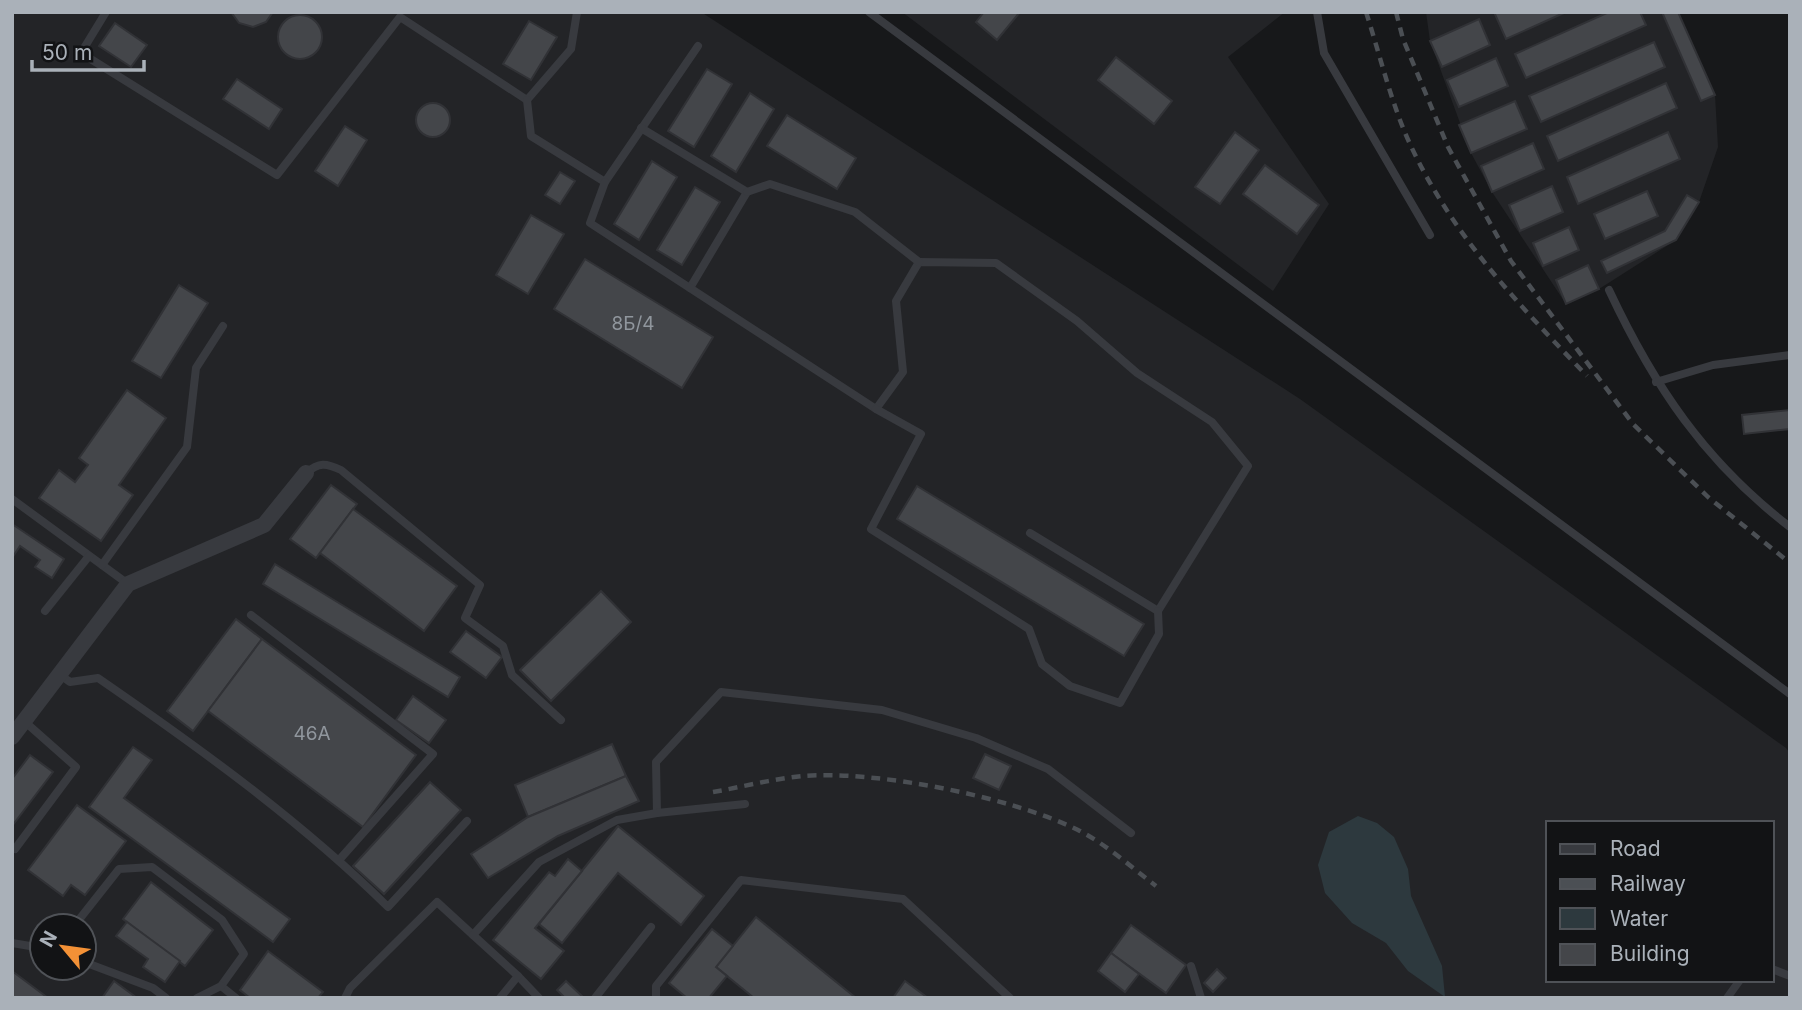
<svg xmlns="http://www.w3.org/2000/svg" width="1802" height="1010" font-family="Inter,sans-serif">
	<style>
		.built { fill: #232427; fill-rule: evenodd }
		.water { fill: #2d393e }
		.building { fill: #44464a; stroke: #313236; stroke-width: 2 }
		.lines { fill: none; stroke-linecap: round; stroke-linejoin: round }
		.lane { stroke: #383a3f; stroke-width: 8 }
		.street { stroke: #383a3f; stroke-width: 16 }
		.rail { stroke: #4b4f54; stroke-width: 4.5; stroke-dasharray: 9 7; stroke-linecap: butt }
		.labels { text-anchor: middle; stroke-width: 5; stroke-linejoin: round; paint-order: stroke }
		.number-label { font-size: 19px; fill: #90969d }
	</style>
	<rect width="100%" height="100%" fill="#17181a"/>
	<!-- built -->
	<g class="built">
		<path d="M12,12H701L1300,399L1786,748L1790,753V998H12ZM1548,823H1772V980H1548ZM42,926H84V968H42Z"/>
		<path d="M902,12H1285L1228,57L1329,204L1273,291Z"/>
		<path d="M1426,12H1678L1715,95L1718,147L1699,202L1676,240L1599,289L1566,304L1492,192L1471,153L1430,41Z"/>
	</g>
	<!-- water -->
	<path class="water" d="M1358,816L1377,823L1394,837L1408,869L1411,896L1442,966L1445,997L1408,971L1386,943L1352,923L1325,893L1318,865L1329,832Z"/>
	<!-- building -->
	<g class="building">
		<path d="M231,12H273L266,22L253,27L239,23Z"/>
		<path d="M984,12H1020L997,40L976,22Z"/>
		<path d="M1494,12H1566L1506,39Z"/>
		<path d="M1609,12H1640L1646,25L1526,78L1515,54Z"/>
		<path d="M1662,12H1678L1715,95L1701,101Z"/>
		<circle cx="300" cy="37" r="22"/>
		<path d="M1479,19L1490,45L1442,67L1430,41Z"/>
		<path d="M529,21L557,37L531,80L503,64Z"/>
		<path d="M115,23L147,45L131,67L99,46Z"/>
		<path d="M1654,42L1665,67L1541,122L1529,96Z"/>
		<path d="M1116,57L1172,101L1154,124L1098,80Z"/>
		<path d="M1496,58L1508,86L1459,107L1447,80Z"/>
		<path d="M707,69L732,84L694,147L668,131Z"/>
		<path d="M237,79L282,109L269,129L223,99Z"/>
		<path d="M1666,83L1677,108L1558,161L1547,136Z"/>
		<path d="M750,93L774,109L736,172L711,156Z"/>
		<path d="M1515,101L1527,129L1471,153L1459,125Z"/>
		<circle cx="433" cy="120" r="17"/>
		<path d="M787,115L856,158L837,189L767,146Z"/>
		<path d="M345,126L367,140L338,186L315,171Z"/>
		<path d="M1235,132L1259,150L1220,204L1195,187Z"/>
		<path d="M1668,132L1680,159L1578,204L1567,177Z"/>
		<path d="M1533,143L1544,169L1492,192L1481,166Z"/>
		<path d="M652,161L677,177L639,240L614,224Z"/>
		<path d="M1265,165L1319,205L1297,234L1243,194Z"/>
		<path d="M560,172L575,181L560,204L545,195Z"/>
		<path d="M1552,186L1563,212L1520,231L1509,205Z"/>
		<path d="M695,187L720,202L682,265L657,250Z"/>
		<path d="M1647,191L1658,216L1605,239L1594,214Z"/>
		<path d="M1687,195L1699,202L1676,240L1607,273L1601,261L1665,231Z"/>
		<path d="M531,215L564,234L528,294L496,275Z"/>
		<path d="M1569,227L1579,250L1543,266L1533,243Z"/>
		<path d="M585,259L713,337L682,388L554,309Z"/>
		<path d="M1588,265L1599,289L1566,304L1556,280Z"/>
		<path d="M179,285L208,303L161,378L132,361Z"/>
		<path d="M127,390L166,418L119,485L133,495L101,541L39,498L59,470L75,482L88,465L79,458Z"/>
		<path d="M1790,410V429L1744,434L1742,415Z"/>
		<path d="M331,485L357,504L316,558L290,539Z"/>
		<path d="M917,486L1144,624L1124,656L897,519Z"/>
		<path d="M353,509L457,586L424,631L320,553Z"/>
		<path d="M12,524L64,559L52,578L35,567L40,560L20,546L12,558Z"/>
		<path d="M275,564L460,677L448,697L263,584Z"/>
		<path d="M601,591L631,622L551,701L520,670Z"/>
		<path d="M236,619L262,639L193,731L167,711Z"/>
		<path d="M466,631L502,657L486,678L450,652Z"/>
		<path d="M262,639L416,755L363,827L208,711Z"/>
		<path d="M413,696L446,720L429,743L396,720Z"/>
		<path d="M612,744L626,776L528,817L515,785Z"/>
		<path d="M133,747L152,760L124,798L290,919L273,942L89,807Z"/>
		<path d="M985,754L1011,766L999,790L973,778Z"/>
		<path d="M30,755L53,772L12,826V779Z"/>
		<path d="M626,776L639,801L558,836L488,878L471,854L528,817Z"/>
		<path d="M430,782L461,810L384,894L353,866Z"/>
		<path d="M77,805L126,841L85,895L71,885L63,896L28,870Z"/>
		<path d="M618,826L704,896L681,925L618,873L562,943L539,924Z"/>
		<path d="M568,859L582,871L535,928L564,951L541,979L493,940L549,872L555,876Z"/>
		<path d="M151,882L213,930L185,966L123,919Z"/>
		<path d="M756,917L856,998H754L716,967Z"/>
		<path d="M127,922L180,961L165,982L143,967L148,959L116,936Z"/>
		<path d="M1131,925L1186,965L1166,993L1111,953Z"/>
		<path d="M712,929L733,946L716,967L727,976L709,998H687L669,983Z"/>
		<path d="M268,951L323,992L318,998H250L240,990Z"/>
		<path d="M1111,953L1139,974L1125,992L1098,971Z"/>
		<path d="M1217,969L1226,978L1213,992L1204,983Z"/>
		<path d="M12,971L48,998H12Z"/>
		<path d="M114,981L137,998H102Z"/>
		<path d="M566,981L584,998H565L557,990Z"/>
		<path d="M905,981L928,998H893Z"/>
	</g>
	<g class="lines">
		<!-- lane -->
		<g class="lane">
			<path d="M106,12L81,53L277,175L400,17L527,100L571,49L577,12"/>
			<path d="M869,12L1790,694"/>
			<path d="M1317,12L1324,53L1430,235"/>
			<path d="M527,100L531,136L605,182L698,46"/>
			<path d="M641,128L747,192L690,288"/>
			<path d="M605,182L590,223L876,409L903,372L896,301L919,262L996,263L1077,321L1137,373L1212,422L1248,466L1158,611L1030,533"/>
			<path d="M747,192L770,184L855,212L919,262"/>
			<path d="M1609,290C1654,386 1705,462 1790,527"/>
			<path d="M1656,382L1713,365L1790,355"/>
			<path d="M876,409L921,434L871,529L1029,629L1042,664L1070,686L1120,703L1159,634L1158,611"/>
			<path d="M306,473C319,462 326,463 341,470L480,585L465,618L503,646L512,675L561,720"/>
			<path d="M12,499L128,584"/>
			<path d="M102,565L187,447L196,368L223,326"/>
			<path d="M45,611L89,556"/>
			<path d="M251,615L433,754L340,859"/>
			<path d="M59,674L70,682L98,678C198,747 301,821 388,907L467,821"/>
			<path d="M657,813L656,762L721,692L882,710L976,738L1048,769L1131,833"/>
			<path d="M15,849L76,767L24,721"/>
			<path d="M74,926L119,869L152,867L222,920L244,954L221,986L236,998"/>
			<path d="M12,943L42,948"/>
			<path d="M84,962L153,988L166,998"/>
			<path d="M1191,966L1201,998"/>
			<path d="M1772,969L1790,976"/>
			<path d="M518,976L539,998"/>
			<path d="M197,998L221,986"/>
			<path d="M345,998L350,988L437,902L473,935"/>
			<path d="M500,998L518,976L473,935L539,862L617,820L657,813L745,804"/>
			<path d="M595,998L651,927"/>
			<path d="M656,998V986L741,880L903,899L1010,998"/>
			<path d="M1727,998L1740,980"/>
		</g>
		<!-- street -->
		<path class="street" d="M12,737L128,584L264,525L306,473"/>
		<!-- rail -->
		<g class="rail">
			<path d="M1366,12C1380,55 1391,103 1410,144C1452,235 1518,304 1587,376"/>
			<path d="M1396,12L1403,39L1448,147L1511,261L1633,424L1708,497L1790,563"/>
			<path d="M713,792C742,787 772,779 802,776C877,770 1011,797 1078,830C1106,844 1131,867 1156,886"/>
		</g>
	</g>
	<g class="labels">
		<!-- number labels -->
		<g class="number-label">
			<text x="633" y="330">8Б/4</text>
			<text x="312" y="740">46А</text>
		</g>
	</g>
	<!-- border -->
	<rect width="1802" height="1010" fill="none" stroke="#aab1b9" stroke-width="28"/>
	<!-- legend -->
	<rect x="1546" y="821" width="228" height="161" fill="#121315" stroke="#4f5257" stroke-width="2"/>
	<rect x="1560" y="844" width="35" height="10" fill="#383a3f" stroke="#4f5257" stroke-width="2"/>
	<text x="1610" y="856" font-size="21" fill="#aab1b9">Road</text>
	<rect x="1560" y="879" width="35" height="10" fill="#4b4f54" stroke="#4f5257" stroke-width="2"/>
	<text x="1610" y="891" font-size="21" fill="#aab1b9">Railway</text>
	<rect x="1560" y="908" width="35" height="21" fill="#2d393e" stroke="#4f5257" stroke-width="2"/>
	<text x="1610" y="926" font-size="21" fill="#aab1b9">Water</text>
	<rect x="1560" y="944" width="35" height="21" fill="#44464a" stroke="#4f5257" stroke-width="2"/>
	<text x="1610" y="961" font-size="21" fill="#aab1b9">Building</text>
	<!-- north arrow -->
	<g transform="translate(63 947) rotate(299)"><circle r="33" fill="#121315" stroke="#4f5257" stroke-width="2"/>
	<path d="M0-5L12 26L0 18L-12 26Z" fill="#f39136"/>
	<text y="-10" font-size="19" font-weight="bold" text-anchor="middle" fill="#aab1b9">N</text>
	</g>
	<!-- scale -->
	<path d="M32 60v10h112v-10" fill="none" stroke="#aab1b9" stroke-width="3.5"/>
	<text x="42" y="60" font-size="21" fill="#aab1b9" stroke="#121315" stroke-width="5" paint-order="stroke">50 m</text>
</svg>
